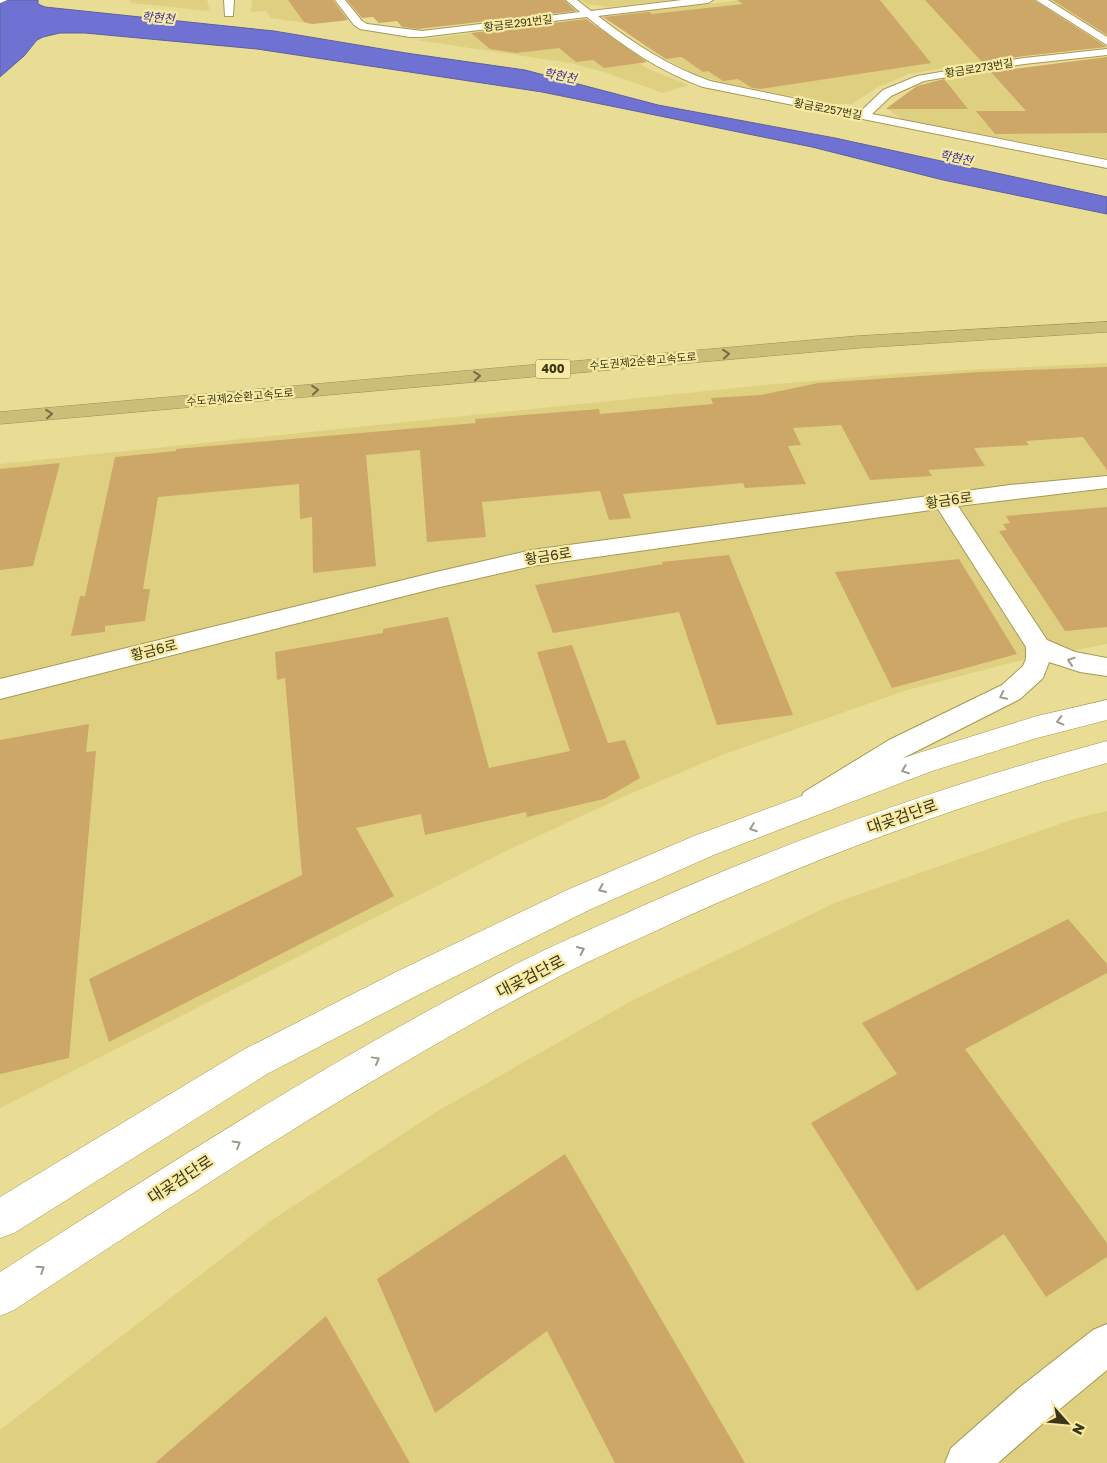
<svg xmlns="http://www.w3.org/2000/svg" width="1107" height="1463" font-family="'Golos Text','Noto Sans KR',sans-serif">
	<style>
		.built { fill: #ded080 }
		.water { fill: #6f72d3; stroke: #5f609b }
		.building { fill: #cca768 }
		.lines { fill: none; stroke-linecap: round; stroke-linejoin: round }
		.minor-casing { stroke: #a59953; stroke-width: 2 }
		.tertiary-casing { stroke: #a59953; stroke-width: 1 }
		.secondary-casing { stroke: #a59953; stroke-width: 1 }
		.motorway-casing { stroke: #988e57; stroke-width: 1 }
		.minor { fill: #fff; fill-rule: evenodd }
		.tertiary { fill: #fff; fill-rule: evenodd }
		.secondary { fill: #fff; fill-rule: evenodd }
		.motorway { fill: #cabe79; fill-rule: evenodd }
		.oneway { stroke: #746c3f }
		.oneway2 { stroke: #9d9a8c }
		.labels { text-anchor: middle; stroke-width: 4.5; stroke-linejoin: round; paint-order: stroke }
		.far-street-label { font-size: 11px; fill: #3b3619; stroke: #f7eaa2 }
		.far-water-label { font-size: 12px; font-style: italic; fill: #3a2ea0; stroke: #f7eaa2 }
		.shield { fill: #f7eaa2; stroke: #736c42; stroke-width: 1 }
		.shield-label { font-size: 12px; font-weight: bold; fill: #3b3619 }
		.street-label { font-size: 14px; fill: #3b3619; stroke: #f7eaa2 }
		.near-street-label { font-size: 16px; fill: #3b3619; stroke: #f7eaa2 }
	</style>
	<rect width="100%" height="100%" fill="#e9dd95"/>
	<!-- built -->
	<g class="built">
		<path d="M130,0H207L210,11L131,3Z"/>
		<path d="M252,0H329L344,21L313,24L271,18L266,11L251,12Z"/>
		<path d="M582,0H670L609,7L587,4Z"/>
		<path d="M743,0H1031L1048,53L984,61L909,74L878,87L852,104H833L728,84L694,74L653,52L612,22L622,14Z"/>
		<path d="M563,22L629,56L648,69L689,85L663,93L604,72L570,63L416,40Z"/>
		<path d="M1098,58L1107,59V158L902,119L886,108L908,92L925,85L980,74Z"/>
		<path d="M1107,363V644L1010,663L907,690L722,755L625,796L508,850L0,1108V464L764,385L907,373Z"/>
		<path d="M1107,811V1463H0V1430L269,1222L436,1112L631,1001L837,902L1074,819Z"/>
	</g>
	<!-- water -->
	<path class="water" d="M0,0H38V4L45,7L274,31L406,53L525,70L658,105L835,138L1107,197V214L943,180L812,147L542,92L257,49L85,33H60L43,37L37,40L24,56L0,77Z"/>
	<!-- building -->
	<g class="building">
		<path d="M288,0H333L348,20L312,24L304,22Z"/>
		<path d="M347,0H564L576,11L418,29L402,27L397,21L379,23L373,17L362,18Z"/>
		<path d="M737,0H880L931,63L761,89L752,88L738,79L723,81L708,71L703,72L682,57L666,59L603,17L649,12L652,14L743,4Z"/>
		<path d="M925,0H1034L1107,47L1024,56L983,63Z"/>
		<path d="M1052,0H1107V35Z"/>
		<path d="M586,19L647,62L604,68L593,60L576,62L559,48L516,53L490,49L471,33Z"/>
		<path d="M1107,57V133L995,134L976,111H1026L991,72Z"/>
		<path d="M944,79L968,109H886L917,86Z"/>
		<path d="M1107,367V470L1083,437L1026,441L1029,445L974,448L985,466L928,470L932,476L870,480L841,425L793,428L801,445L788,446L806,484L745,488L743,483L623,494L631,518L609,520L600,491L482,502L486,537L427,542L420,450L366,455L376,566L313,573L312,517L300,519L299,484L158,497L143,589H150L145,621L105,626V632L71,636L80,596H85L115,457L176,451V449L476,423L475,419L599,409L600,414L713,404L711,398L761,395L818,383L979,372Z"/>
		<path d="M60,463L33,566L0,570V469Z"/>
		<path d="M1107,507V627L1065,631L999,531L1007,530L1003,524L1010,523L1006,516Z"/>
		<path d="M729,555L793,715L717,725L679,612L553,633L535,585L663,564L662,562Z"/>
		<path d="M959,559L1017,654L892,688L835,572Z"/>
		<path d="M448,617L489,768L570,751L537,652L572,645L608,743L625,740L640,778L604,799L527,817L526,812L425,835L421,814L356,828L394,896L109,1042L89,979L302,875L285,678L277,680L275,652L383,633V629Z"/>
		<path d="M89,724L86,752L96,751L69,1058L0,1074V740Z"/>
		<path d="M1068,919L1107,964V973L965,1049L1107,1243V1257L1046,1297L1004,1234L917,1291L811,1123L897,1074L862,1023Z"/>
		<path d="M565,1154L745,1463H615L547,1331L435,1413L377,1279Z"/>
		<path d="M326,1316L410,1463H155Z"/>
	</g>
	<g class="lines">
		<!-- minor casing -->
		<g class="minor-casing">
			<g id="minor">
				<path d="M224,0H234L233,16H225Z"/>
				<path d="M335,0H345L362,21L367,24L422,31L580,12L566,0H577L591,11L682,0H713L708,3L598,16C633,43 668,66 710,81L860,112L883,90L917,76L1024,58L1107,49V55L1024,64L924,81L891,96L872,114L1107,160V168L703,87C659,71 623,46 587,17L422,37H410L360,29L354,25Z"/>
				<path d="M1036,0H1048L1107,37V45Z"/>
				<path d="M1107,476V488L958,506L1047,640L1075,652L1107,658V676L1080,672L1049,662L1043,678L1020,699L907,756L824,808L814,812L804,808L800,800L804,792L889,740L1002,685L1023,666L1026,659V647L938,509L532,566L436,588L0,699V679L436,572L532,550L1010,485Z"/>
				<path d="M1107,1324V1370L1049,1418L998,1463H945L951,1448L1019,1388L1093,1330Z"/>
			</g>
		</g>
		<!-- tertiary casing -->
		<g class="tertiary-casing">
			<path id="tertiary" d="M0,0H7L0,3Z"/>
		</g>
		<!-- secondary casing -->
		<g class="secondary-casing">
			<g id="secondary">
				<path d="M1107,700V720L1037,738L932,771L716,854L589,910L422,993L267,1074L14,1233L0,1238V1197L243,1050L398,971L567,890L694,836L915,754L1037,716Z"/>
				<path d="M1107,741V763C954,806 806,861 662,928C623,946 583,963 545,984C361,1081 187,1196 14,1310L0,1316V1272C170,1163 341,1053 522,961C560,942 601,925 640,907C792,839 947,784 1107,741Z"/>
			</g>
		</g>
		<!-- motorway casing -->
		<g class="motorway-casing">
			<path id="motorway" d="M1107,322V332L858,348L0,424V412L858,336Z"/>
		</g>
		<!-- minor -->
		<use href="#minor" class="minor"/>
		<!-- tertiary -->
		<use href="#tertiary" class="tertiary"/>
		<!-- secondary -->
		<use href="#secondary" class="secondary"/>
		<!-- motorway -->
		<use href="#motorway" class="motorway"/>
	</g>
	<!-- one-way arrows -->
	<defs><path id="oneway-chevron" d="M-2-3.5L2.5 0L-2 3.5" fill="none" stroke-width="1.6" stroke-linecap="round" stroke-linejoin="round" transform="scale(1.25)"/></defs>
	<g class="oneway">
		<use href="#oneway-chevron" transform="translate(726 354) rotate(-5)"/>
		<use href="#oneway-chevron" transform="translate(477 376) rotate(-5)"/>
		<use href="#oneway-chevron" transform="translate(315 390) rotate(-5)"/>
		<use href="#oneway-chevron" transform="translate(49 414) rotate(-5)"/>
	</g>
	<g class="oneway2">
		<use href="#oneway-chevron" transform="translate(1071 661) rotate(-162)"/>
		<use href="#oneway-chevron" transform="translate(1003 696) rotate(154)"/>
		<use href="#oneway-chevron" transform="translate(1060 721) rotate(166)"/>
		<use href="#oneway-chevron" transform="translate(905 770) rotate(159)"/>
		<use href="#oneway-chevron" transform="translate(753 828) rotate(160)"/>
		<use href="#oneway-chevron" transform="translate(602 889) rotate(157)"/>
		<use href="#oneway-chevron" transform="translate(581 950) rotate(-25)"/>
		<use href="#oneway-chevron" transform="translate(376 1060) rotate(-29)"/>
		<use href="#oneway-chevron" transform="translate(237 1144) rotate(-31)"/>
		<use href="#oneway-chevron" transform="translate(41 1269) rotate(-33)"/>
	</g>
	<g class="labels">
		<!-- far-street labels -->
		<g class="far-street-label">
			<text transform="translate(518 23) rotate(-7)" y="4">황금로291번길</text>
			<text transform="translate(979 68) rotate(-9)" y="4">황금로273번길</text>
			<text transform="translate(828 109) rotate(11)" y="4">황금로257번길</text>
			<text transform="translate(643 361) rotate(-5)" y="4">수도권제2순환고속도로</text>
			<text transform="translate(240 397) rotate(-5)" y="4">수도권제2순환고속도로</text>
		</g>
		<!-- far-water labels -->
		<g class="far-water-label">
			<text transform="translate(158 18) rotate(4)" y="4">학현천</text>
			<text transform="translate(560 76) rotate(11)" y="4">학현천</text>
			<text transform="translate(956 158) rotate(12)" y="4">학현천</text>
		</g>
		<!-- shield labels -->
		<rect class="shield" x="535.5" y="359.5" width="35" height="19" rx="4"/>
		<g class="shield-label">
			<text x="553" y="373">400</text>
		</g>
		<!-- street labels -->
		<g class="street-label">
			<text transform="translate(949 500) rotate(-8)" y="5">황금6로</text>
			<text transform="translate(548 556) rotate(-9)" y="5">황금6로</text>
			<text transform="translate(154 650) rotate(-14)" y="5">황금6로</text>
		</g>
		<!-- near-street labels -->
		<g class="near-street-label">
			<text transform="translate(902 816) rotate(-19)" y="6">대곶검단로</text>
			<text transform="translate(530 976) rotate(-27)" y="6">대곶검단로</text>
			<text transform="translate(180 1179) rotate(-33)" y="6">대곶검단로</text>
		</g>
	</g>
	<!-- north arrow -->
	<g transform="translate(1067 1423) rotate(117)" stroke="#f7eaa2" stroke-width="4" paint-order="stroke">
	<path d="M0-4L9 19L0 12L-9 19Z" fill="#3b3619"/>
	<text y="-8" font-size="14" font-weight="bold" text-anchor="middle" fill="#3b3619">N</text>
	</g>
</svg>
